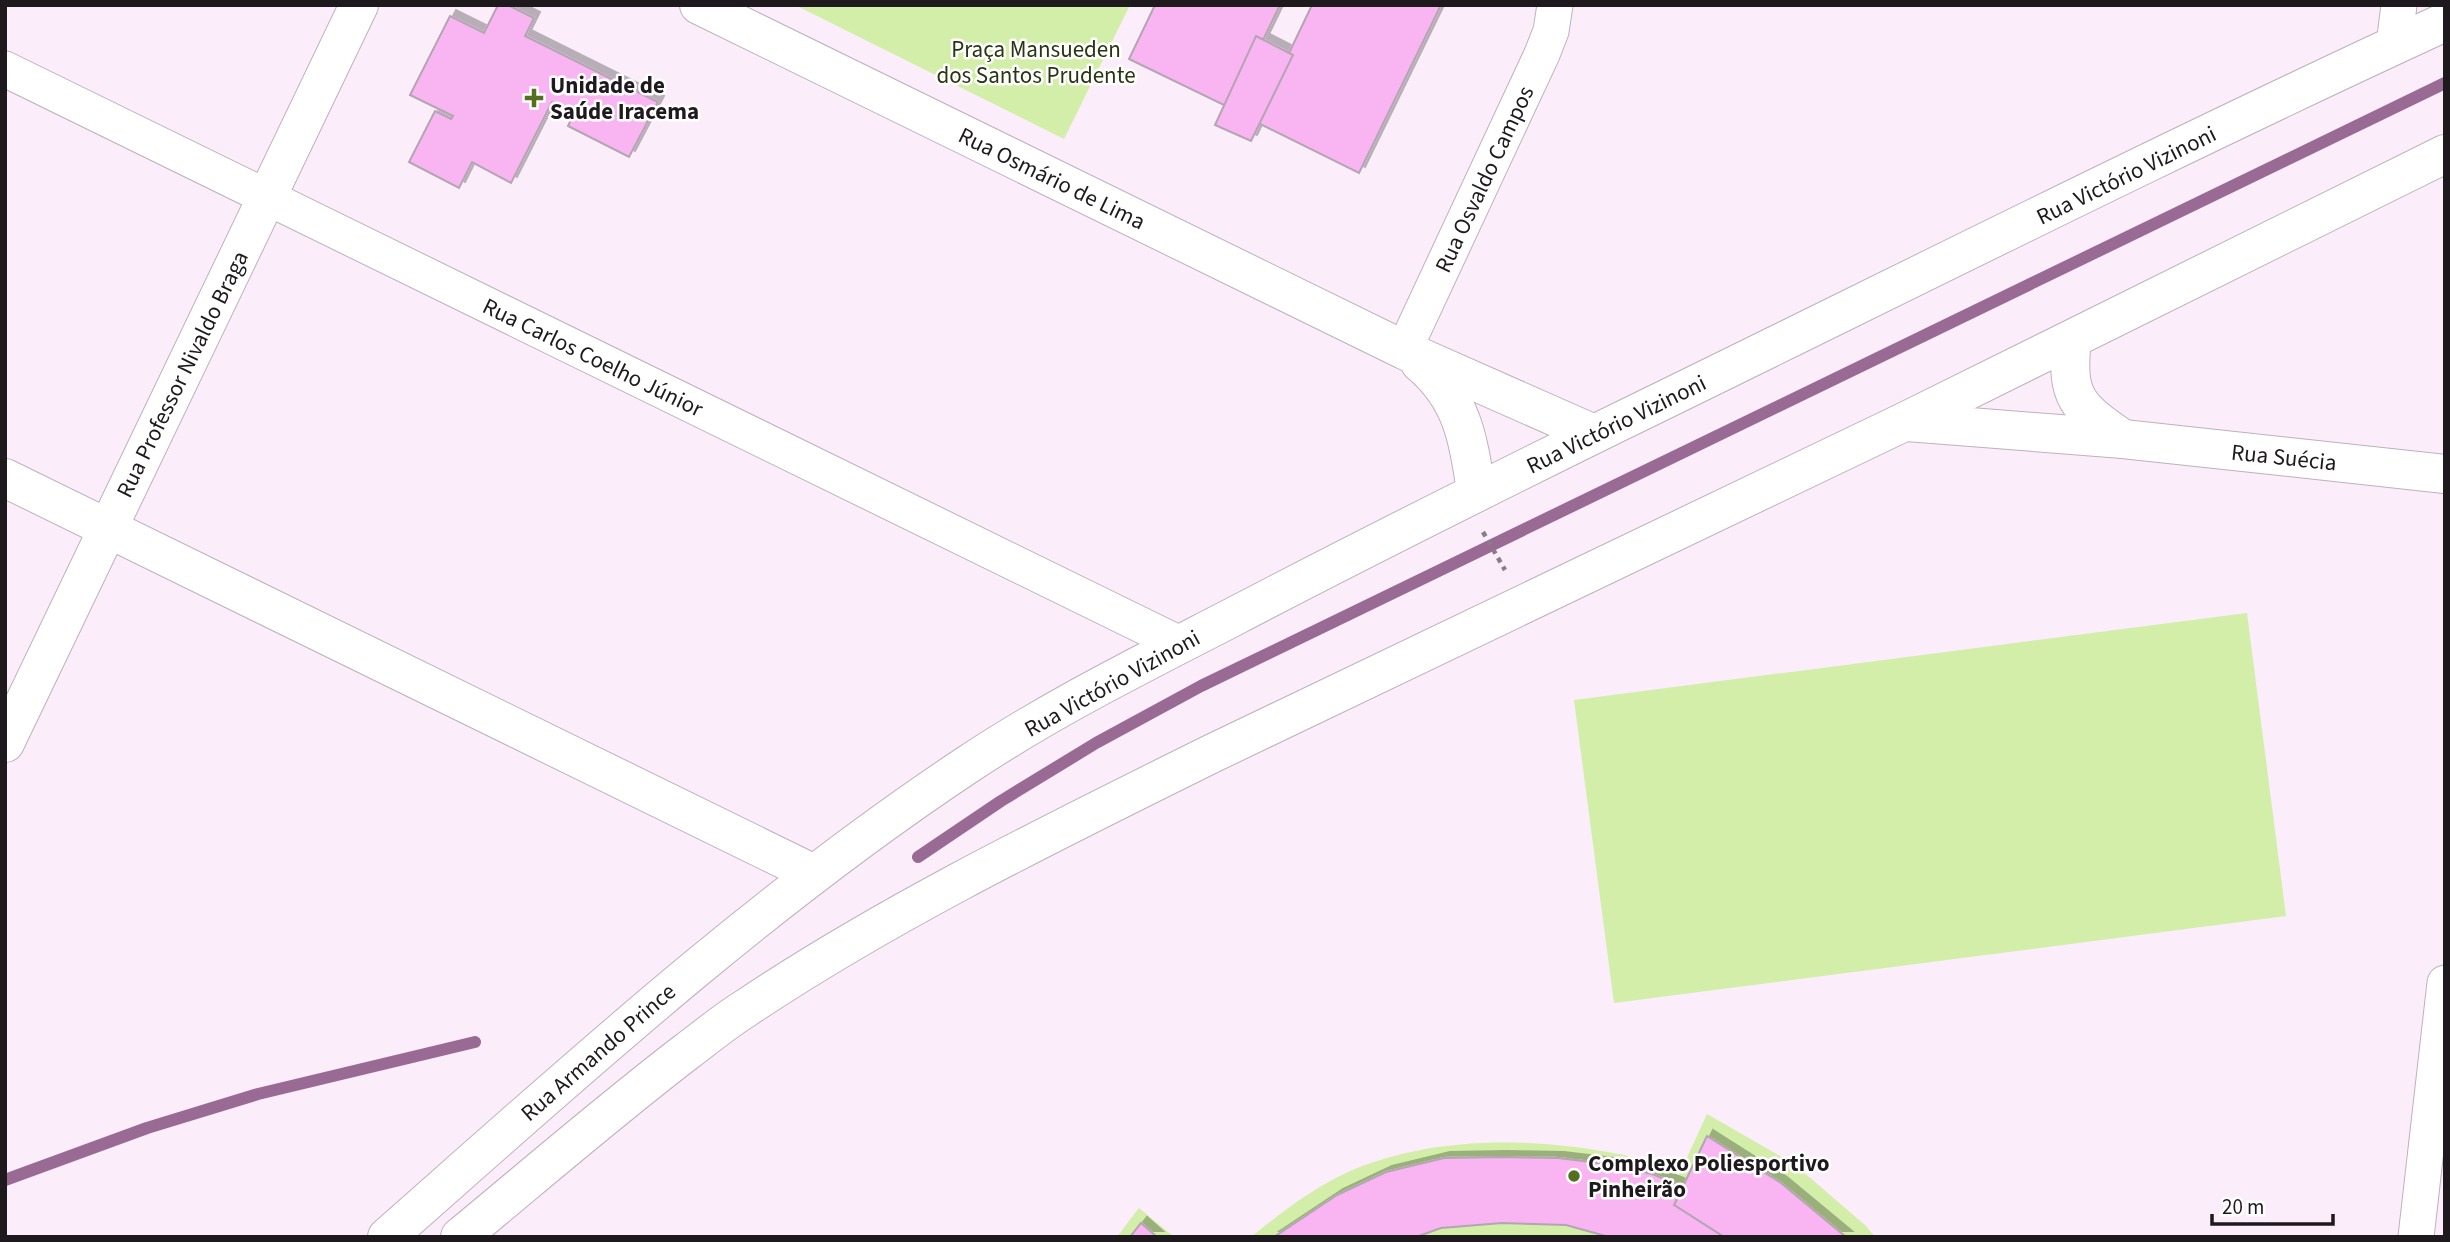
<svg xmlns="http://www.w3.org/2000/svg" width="2450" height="1242" font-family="'Source Sans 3',sans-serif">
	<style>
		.green { fill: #d2eea9 }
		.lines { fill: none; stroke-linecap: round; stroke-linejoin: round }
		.stream { stroke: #996a94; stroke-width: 12 }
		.building { fill: #f9b4f2; stroke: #b3a5b1; stroke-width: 2; filter: url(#shadow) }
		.minor-casing { stroke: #beb1bc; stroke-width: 37 }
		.tertiary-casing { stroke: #beb1bc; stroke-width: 40 }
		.secondary-casing { stroke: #beb1bc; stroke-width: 40 }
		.path { stroke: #877e86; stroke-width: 4.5; stroke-dasharray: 5 5; stroke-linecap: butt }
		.minor { stroke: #fff; stroke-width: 35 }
		.tertiary { stroke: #fff; stroke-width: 38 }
		.secondary { stroke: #fff; stroke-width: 38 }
		.poi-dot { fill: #556f21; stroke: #fff; stroke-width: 2.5 }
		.labels { text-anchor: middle; stroke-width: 5; stroke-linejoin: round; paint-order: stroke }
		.park-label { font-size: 23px; fill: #283513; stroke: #fff }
		.poi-label { font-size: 23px; font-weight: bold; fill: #1e191d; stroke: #fff; text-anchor: start }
		.street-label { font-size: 23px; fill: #1e191d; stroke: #fff }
	</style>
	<defs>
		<filter id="shadow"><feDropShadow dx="6" dy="-6" stdDeviation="0" flood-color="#0004"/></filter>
	</defs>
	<rect width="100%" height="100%" fill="#fbedf9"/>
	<!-- green -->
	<g class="green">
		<path d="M795,5H1130L1064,139Z"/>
		<path d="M2247,613L2286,916L1614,1003L1574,700Z"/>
		<path d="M1707,1114L1794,1164L1866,1226L1875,1237H1251C1277,1216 1304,1195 1334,1179C1418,1135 1533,1136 1624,1155C1642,1159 1661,1168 1679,1175Z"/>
		<path d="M1139,1208L1174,1237H1117Z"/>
	</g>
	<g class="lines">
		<!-- stream -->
		<g class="stream">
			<path d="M918,857L1001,801L1096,743L1201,686L2445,83"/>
			<path d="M5,1180L147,1128L258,1094L475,1042"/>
		</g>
	</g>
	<!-- building -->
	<g class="building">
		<path d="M498,5H508L534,18L525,36L658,102L629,157L568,126L574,113L552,102L511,183L472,162L459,188L409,162L435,111L451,119L453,116L410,95L450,16L484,33Z"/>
		<path d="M1155,5H1280L1230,108L1129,59Z"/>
		<path d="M1312,5H1441L1359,173L1256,122Z"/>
		<path d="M1256,36L1293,55L1251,141L1215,125Z"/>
		<path d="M1707,1136L1781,1183L1846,1237H1724L1674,1205Z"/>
		<path d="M1501,1157L1558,1158L1608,1164L1652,1174L1683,1186L1674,1205L1724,1237H1609L1566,1225L1502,1223L1441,1228L1416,1237H1274L1337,1195L1386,1172L1444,1158Z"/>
		<path d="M1141,1223L1157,1237H1130Z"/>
	</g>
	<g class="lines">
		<!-- minor casing -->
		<g class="minor-casing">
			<g id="minor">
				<path d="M2394,45L2399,5"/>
				<path d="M5,69L1180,644"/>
				<path d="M1404,350L1542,54L1551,31L1555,5"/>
				<path d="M2416,1237L2445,983"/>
			</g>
		</g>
		<!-- tertiary casing -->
		<g class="tertiary-casing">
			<g id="tertiary">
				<path d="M699,5L1404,350L1594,434"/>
				<path d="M2072,340C2065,398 2078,408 2123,439"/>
				<path d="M1420,363C1462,398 1469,440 1476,492"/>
				<path d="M1907,422L2123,439L2445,474"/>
				<path d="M5,478L814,874"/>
				<path d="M387,1237C574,1072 759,903 967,765C1051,709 1142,664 1231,618C1359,551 1489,486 1619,422C1894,288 2167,150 2445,22"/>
				<path d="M460,1237C535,1175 609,1111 686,1052C706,1037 725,1021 746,1008C891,911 1054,832 1211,754L1904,422L2445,154"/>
			</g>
		</g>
		<!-- secondary casing -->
		<g class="secondary-casing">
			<path id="secondary" d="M5,743L359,5"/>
		</g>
		<!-- path -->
		<path class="path" d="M1483,532L1505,570"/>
		<!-- minor -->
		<use href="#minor" class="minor"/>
		<!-- tertiary -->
		<use href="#tertiary" class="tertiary"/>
		<!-- secondary -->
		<use href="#secondary" class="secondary"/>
	</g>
	<!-- markers -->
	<g class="poi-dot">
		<path d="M530.5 87.5h7v7h7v7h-7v7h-7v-7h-7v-7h7z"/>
		<circle cx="1574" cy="1176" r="7"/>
	</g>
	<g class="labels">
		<!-- park labels -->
		<g class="park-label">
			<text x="1036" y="57">Praça Mansueden<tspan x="1036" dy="26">dos Santos Prudente</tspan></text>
		</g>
		<!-- poi labels -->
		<g class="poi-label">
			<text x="550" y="93">Unidade de<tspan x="550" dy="26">Saúde Iracema</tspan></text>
			<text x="1588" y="1171">Complexo Poliesportivo<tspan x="1588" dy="26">Pinheirão</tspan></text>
		</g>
		<!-- street labels -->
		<g class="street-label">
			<text transform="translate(2126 175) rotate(-26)" y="8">Rua Victório Vizinoni</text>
			<text transform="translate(1052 178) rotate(26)" y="8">Rua Osmário de Lima</text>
			<text transform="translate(1484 179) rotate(-65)" y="8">Rua Osvaldo Campos</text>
			<text transform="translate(593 357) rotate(26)" y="8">Rua Carlos Coelho Júnior</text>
			<text transform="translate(182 374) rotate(-64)" y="8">Rua Professor Nivaldo Braga</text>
			<text transform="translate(1616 424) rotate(-26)" y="8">Rua Victório Vizinoni</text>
			<text transform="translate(2284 457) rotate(6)" y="8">Rua Suécia</text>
			<text transform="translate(1112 683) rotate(-29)" y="8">Rua Victório Vizinoni</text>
			<text transform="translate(598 1052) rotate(-41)" y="8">Rua Armando Prince</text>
		</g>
	</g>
	<!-- border -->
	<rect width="2450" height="1242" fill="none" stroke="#1e191d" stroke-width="14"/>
	<!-- scale -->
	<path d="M2212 1214v10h121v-10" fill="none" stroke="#1e191d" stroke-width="3.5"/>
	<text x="2222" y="1214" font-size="21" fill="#1e191d" stroke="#ffffff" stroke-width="5" paint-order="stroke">20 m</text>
</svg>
